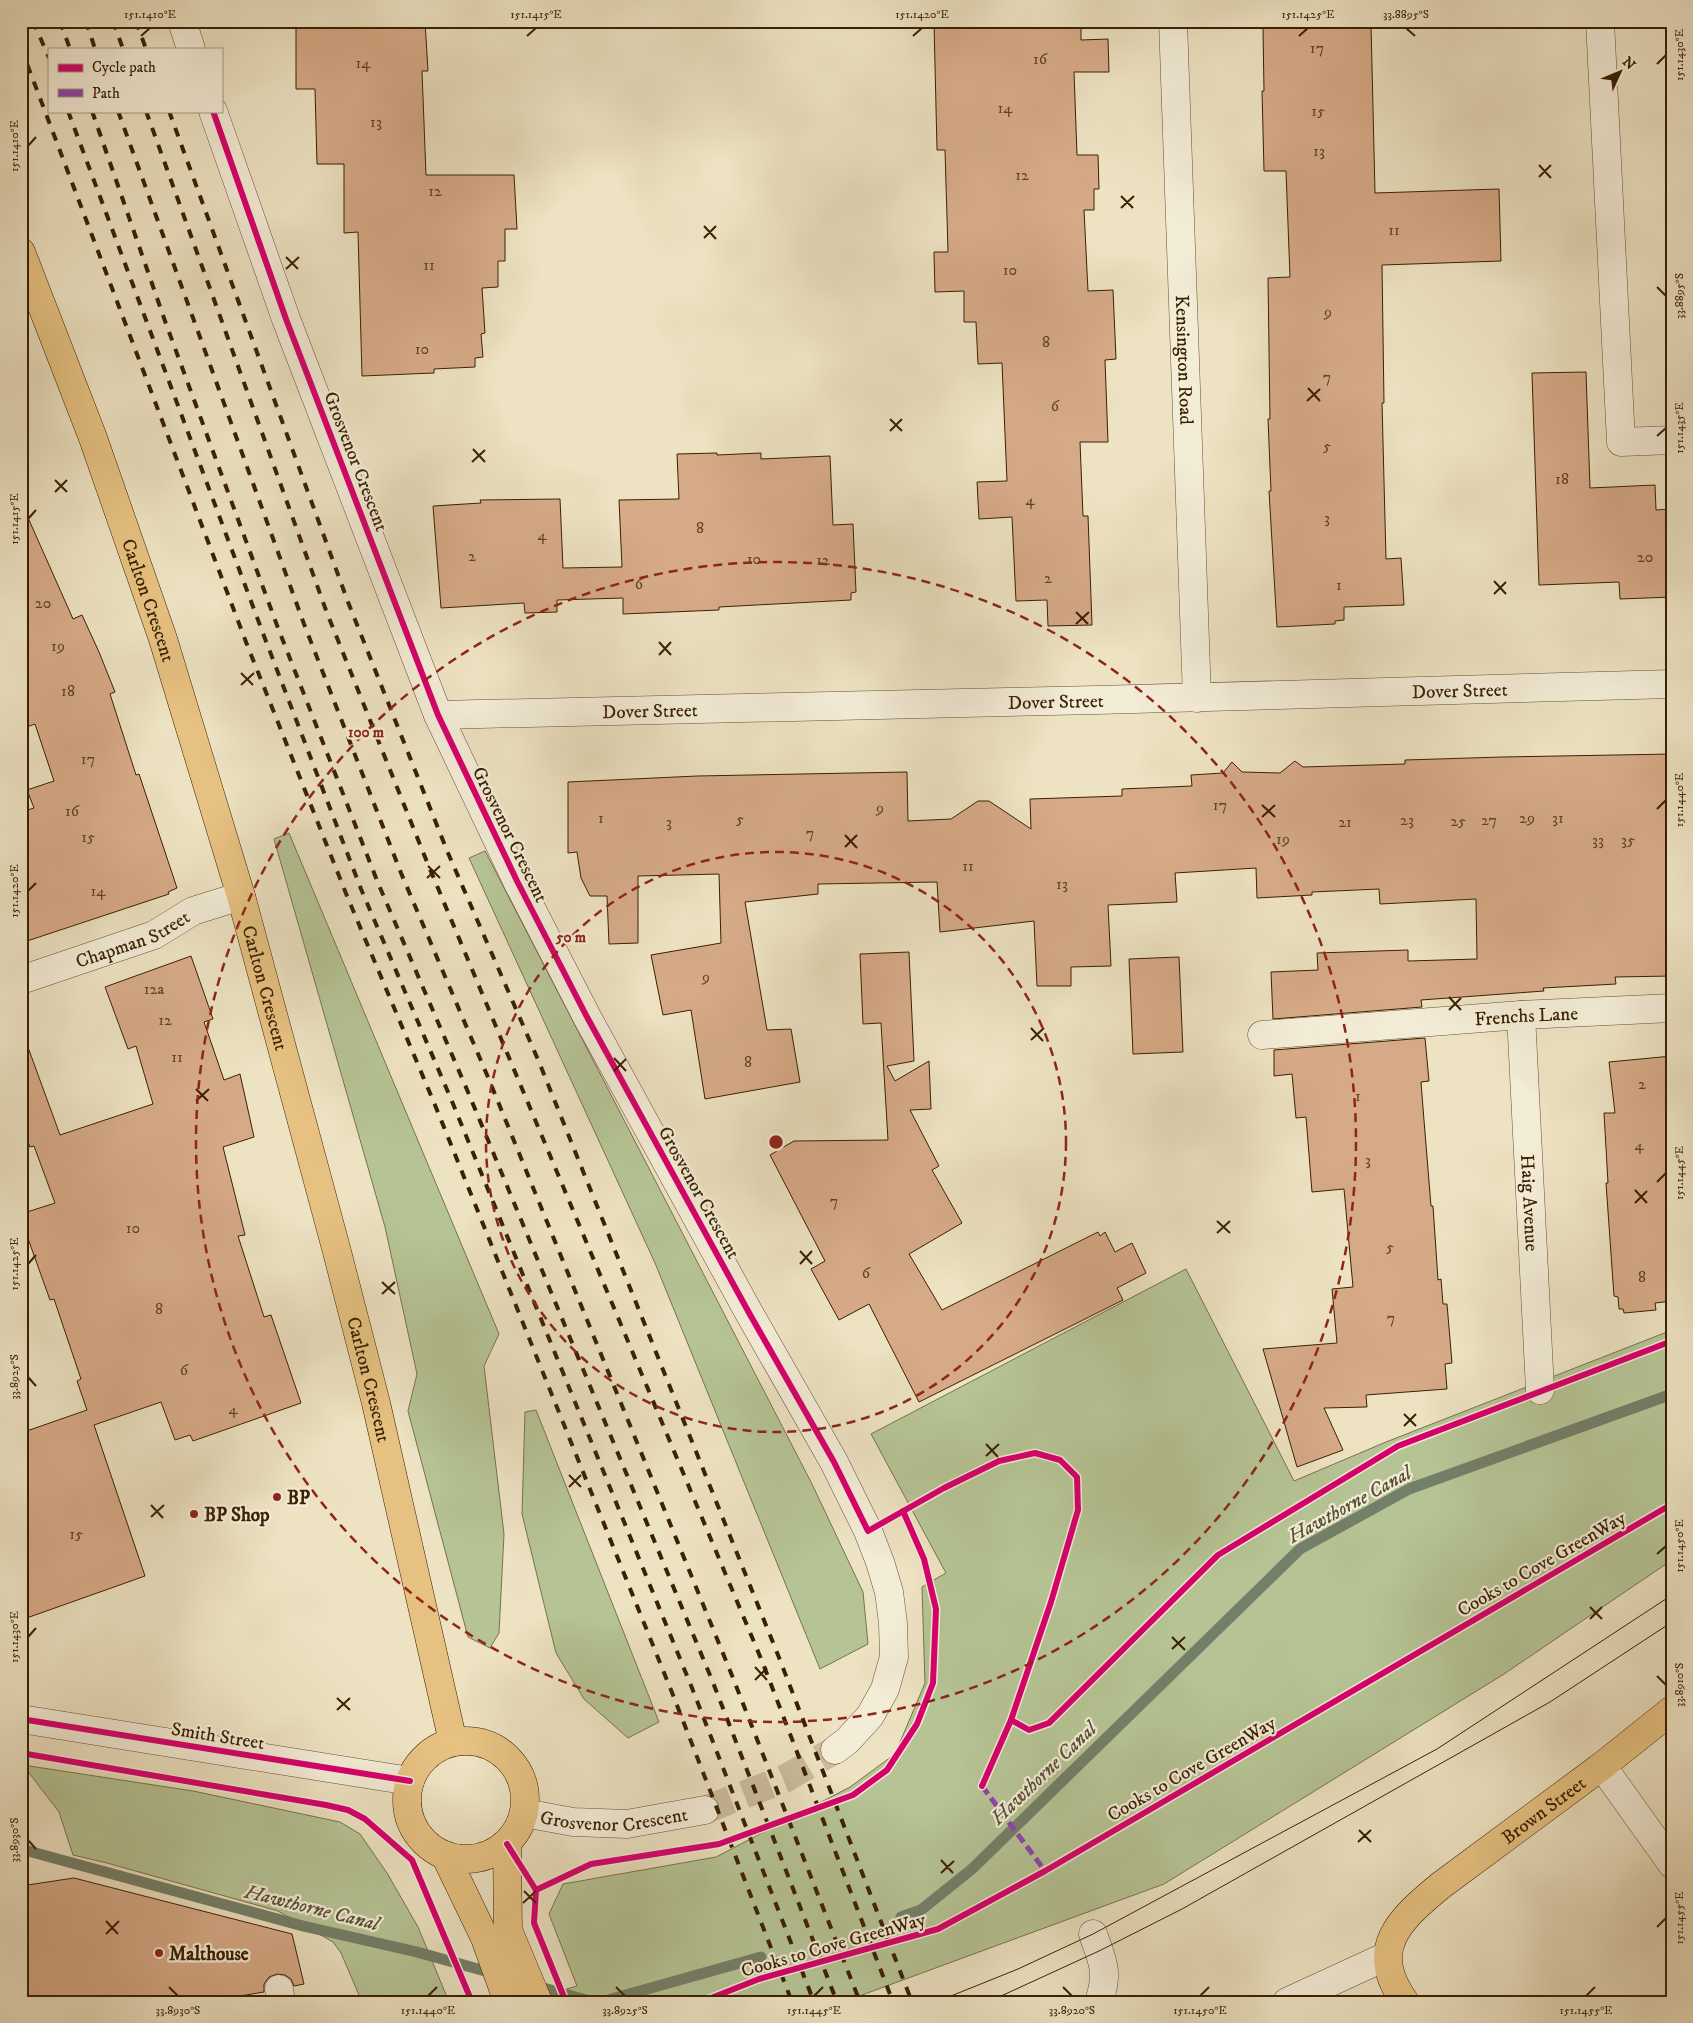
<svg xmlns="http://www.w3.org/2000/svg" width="1693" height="2023" font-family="'IM FELL DW Pica',serif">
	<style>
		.green { fill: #b6c495; stroke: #78724c }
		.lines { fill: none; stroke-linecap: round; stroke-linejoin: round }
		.stream { stroke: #747f69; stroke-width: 11 }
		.building { fill: #d6aa87; stroke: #3a2002 }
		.minor-tunnel { stroke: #c9bb9c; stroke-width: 28; stroke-dasharray: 28 14; stroke-linecap: butt }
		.minor-casing { stroke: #675032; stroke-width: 29 }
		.major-casing { stroke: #3a2002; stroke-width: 29 }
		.minor { stroke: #f3ecd7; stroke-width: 28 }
		.major { stroke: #e6c181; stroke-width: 28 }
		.tram { stroke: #3a2002; stroke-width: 1 }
		.rail { stroke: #3a2002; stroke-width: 4; stroke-dasharray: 9 9; stroke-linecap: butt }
		.quiet { stroke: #8e44ad; stroke-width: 5; stroke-dasharray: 10 5; stroke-linecap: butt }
		.cycleway-casing { stroke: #f3ecd7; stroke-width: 9 }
		.cycleway { stroke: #d6006c; stroke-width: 6 }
		.ticks { fill: none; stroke: #3a2002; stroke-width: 2 }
		.ring { fill: none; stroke: #8f2418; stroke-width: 2.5; stroke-dasharray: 9 6 }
		.poi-dot { fill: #8f2418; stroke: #f3ecd7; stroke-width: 2 }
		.labels { text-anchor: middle; stroke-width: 4.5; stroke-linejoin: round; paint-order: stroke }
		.number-label { font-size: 16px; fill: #614223 }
		.street-label { font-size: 19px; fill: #3a2002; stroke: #f3ecd7 }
		.poi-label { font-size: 19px; font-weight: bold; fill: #3a2002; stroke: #f3ecd7; text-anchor: start }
		.water-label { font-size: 20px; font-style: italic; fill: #575036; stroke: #f3ecd7 }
		.centre { fill: #8f2418; stroke: #f3ecd7; stroke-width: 2.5 }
		.ring-label { font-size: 15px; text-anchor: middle; font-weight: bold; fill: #8f2418; stroke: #f3ecd7; stroke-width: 4.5; stroke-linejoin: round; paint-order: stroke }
		.neatline { fill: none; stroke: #3a2002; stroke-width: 2 }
		.ticks-label { font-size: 12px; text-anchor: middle; fill: #3a2002 }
	</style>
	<rect width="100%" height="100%" fill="#ede2c2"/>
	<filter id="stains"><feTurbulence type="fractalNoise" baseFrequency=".004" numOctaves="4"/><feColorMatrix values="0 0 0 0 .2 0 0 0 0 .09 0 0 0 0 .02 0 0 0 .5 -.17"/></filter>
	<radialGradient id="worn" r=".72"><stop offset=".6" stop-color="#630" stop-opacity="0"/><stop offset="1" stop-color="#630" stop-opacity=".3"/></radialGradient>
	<!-- green -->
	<g class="green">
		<path d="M289,833L499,1334L484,1366L504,1534L499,1633L490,1648L468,1637L408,1411L417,1374L385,1227L274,839Z"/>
		<path d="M485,851L812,1484L863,1592L868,1644L820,1669L655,1263L469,858Z"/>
		<path d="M1186,1269L1294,1481L1386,1442L1672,1330V1560L1504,1674L1164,1884L843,2002H523L577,1986L549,1914L563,1884L716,1857L850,1787L895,1754L925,1683L922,1587L946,1573L871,1434Z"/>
		<path d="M536,1410L659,1722L628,1738L584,1699L556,1653L522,1514L525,1412Z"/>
		<path d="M23,1765L193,1791L340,1822L360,1834L387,1873L418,1927L449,2002H362L341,1953L333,1942L278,1911L107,1863L73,1855L59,1812Z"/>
	</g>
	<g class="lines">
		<!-- stream -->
		<g class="stream">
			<path d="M21,1849L303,1926L417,1952L496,1974"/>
			<path d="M901,1917L921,1910L972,1869L1300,1549L1409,1489L1672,1394"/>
			<path d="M533,1985L593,2002"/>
			<path d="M601,2002L761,1957"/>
		</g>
	</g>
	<!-- building -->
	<g class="building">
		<path d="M296,21H425L428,71H422L426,175H514L517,229H505V261H498V287L482,288L485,333L481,334L483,357L475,358V367L434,369V373L362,376L358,232L344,233V164H317L315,89H296Z"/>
		<path d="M958,21H1081V40L1108,39L1109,72H1074L1077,155H1098L1099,189H1094V210H1084L1088,291L1113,290L1116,359L1105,360L1108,442H1080L1083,516H1088L1092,625L1048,626L1047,600L1016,601L1012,517L979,519L977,482L1007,481L1002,363L978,364L976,322H964V291L935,292L934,252H948L945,150H937L934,22Z"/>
		<path d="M1371,24L1375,193L1499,189L1501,261L1382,265L1384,403H1382L1386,559L1401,558L1404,605L1344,607V620L1335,621V624L1277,627L1269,491H1271L1268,419H1270L1268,278L1290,277L1286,171H1264L1262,91H1264L1263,28Z"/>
		<path d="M1586,372L1590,488L1655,485L1656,510L1672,509V597L1620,599L1619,582L1539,585L1532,373Z"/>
		<path d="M717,453V455L761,453V459L830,456L833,525L853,524L856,592L851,593V600L719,607V610L623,614V598L557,600V612L525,613L524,603L441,608L433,506L481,503L480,500L560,499L563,568L622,567L619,500L679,499L677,454Z"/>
		<path d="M21,502L73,619L82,615L99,652L115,692L110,694L136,775L139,774L177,888L168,892L169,894L21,943V812L34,808L27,790L54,781L35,724L21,729Z"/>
		<path d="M1672,754V976L1615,977L1616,984L1543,988L1544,991L1421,1000L1422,1007L1273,1019L1271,972L1318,970L1317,953L1408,950V961L1477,959L1476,899L1380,904L1379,889L1312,892V895L1257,898L1256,868L1175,873L1177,902L1108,905L1111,966L1071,967V986H1037L1034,921L940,932L937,882L818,884V894L745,902L767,1030L791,1029L800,1082L705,1099L691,1010L663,1015L651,955L721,943L719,874L638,876V943L609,944L607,896H590L581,878L577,852L568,853V782L697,776L907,772L908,821L951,819L978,801H989L1031,829L1030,799L1122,796V789L1192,786L1191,775L1223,773L1232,762L1242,772L1280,773L1295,761L1303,767L1405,764V760L1502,757Z"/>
		<path d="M909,952L914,1061L887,1066L895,1081L929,1061L931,1109L910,1110L939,1166L932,1170L962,1223L909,1254L942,1310L1098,1232L1100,1236L1105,1232L1115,1252L1132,1243L1146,1273L1117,1288L1123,1300L919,1402L869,1304L839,1320L811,1269L825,1261L770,1155L794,1141L888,1140L881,1023L863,1024L860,954Z"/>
		<path d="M191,956L213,1019L204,1022L224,1080L240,1074L254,1137L223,1147L245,1235L238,1236L264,1317L271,1315L301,1403L193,1441L190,1435L175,1440L161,1402L94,1425L145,1576L21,1620V1433L87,1410L77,1381L81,1379L54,1299L50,1300L21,1219V1214L55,1203L34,1146L30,1147L21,1123V1040L25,1039L60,1135L153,1104L136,1046L128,1049L105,987Z"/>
		<path d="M1179,957L1183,1052L1133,1054L1129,959Z"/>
		<path d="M1425,1038L1429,1081L1421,1082L1423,1108L1431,1206H1433L1438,1280L1441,1279L1443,1304H1447L1452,1363L1445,1364L1447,1389L1366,1395L1367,1407L1324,1408L1343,1450L1297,1467L1263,1349L1337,1343L1332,1289L1353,1287L1344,1189L1312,1192L1306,1117L1296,1118L1292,1074L1274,1076V1050Z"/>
		<path d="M1672,1056V1301L1655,1303L1656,1310L1624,1313L1623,1309H1619L1618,1297L1614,1296L1606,1183H1608L1604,1113H1615L1609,1062Z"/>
		<path d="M74,1878L292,1934L304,1984L294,1986L291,1979L285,1975L277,1974L269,1977L264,1984V1992L204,2002H21V1886Z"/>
	</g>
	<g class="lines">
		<!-- minor-tunnel -->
		<path class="minor-tunnel" d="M705,1810L784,1779L835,1750"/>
		<!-- minor casing -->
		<g class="minor-casing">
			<g id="minor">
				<path d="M182,21L191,49"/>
				<path id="s1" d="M1173,21L1197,698"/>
				<path d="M1600,21L1621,442L1672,440"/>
				<path d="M213,111L286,319L438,715L517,881L587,1017L748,1311L834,1462L868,1531L880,1562L889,1592L893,1623L894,1657L885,1689L870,1716L847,1741L835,1750"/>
				<path id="s2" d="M438,715L1097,700L1672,684"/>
				<path id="s3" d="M21,980L154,935L193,911L241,896"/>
				<path id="s4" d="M1521,1015L1540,1390"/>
				<path id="s5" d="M1262,1035L1521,1015L1672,1008"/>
				<path d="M21,1719L410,1781"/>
				<path d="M1602,1766L1672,1864"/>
				<path id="s6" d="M524,1813L573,1822L627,1824L705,1810"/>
				<path d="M1093,1934C1103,1963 1109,1971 1099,2002"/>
				<path d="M279,1989L281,2002"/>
				<path d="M1287,2002L1387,1956"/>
			</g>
		</g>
		<!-- major casing -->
		<g class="major-casing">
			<g id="major">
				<path id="s7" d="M21,252L93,438L163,639L241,896L336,1248L376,1403L453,1742"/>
				<circle cx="466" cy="1800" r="59"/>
				<path d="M507,1844L508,1930L538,2002"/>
				<path d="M445,1855L485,1938L508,2002"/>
				<path id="s8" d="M1405,2002C1367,1949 1399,1920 1440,1886L1602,1766L1672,1710"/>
			</g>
		</g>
		<!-- minor -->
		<use href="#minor" class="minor"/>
		<!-- major -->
		<use href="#major" class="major"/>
		<!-- tram -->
		<g class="tram">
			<path d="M936,2002L1018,1969L1093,1934L1437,1749L1672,1595"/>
			<path d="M988,2002L1099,1951L1182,1909L1550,1702L1672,1622"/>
		</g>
		<!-- rail -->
		<g class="rail">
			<path d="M33,21L49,58"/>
			<path d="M60,21L70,49"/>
			<path d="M86,21L95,49"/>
			<path d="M113,21L123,49"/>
			<path d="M136,21L146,49"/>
			<path d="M21,48L246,642L347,896L435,1105L673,1695L792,2002"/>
			<path d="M68,111L264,636L361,889L451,1099L692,1688L814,2002"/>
			<path d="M92,111L165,321L278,628L378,883L468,1092L712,1680L837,2002"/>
			<path d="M118,111L304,624L401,873L490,1082L731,1673L860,2002"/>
			<path d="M146,111L327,613L427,862L762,1661L893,2002"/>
			<path d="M169,111L348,602L448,853L539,1062L778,1655L912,2002"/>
		</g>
		<!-- quiet -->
		<path class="quiet" d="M982,1786L1045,1871"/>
		<!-- cycleway casing -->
		<g class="cycleway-casing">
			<g id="cycleway">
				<path d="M213,111L286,319L438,715L517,881L587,1017L748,1311L834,1462L868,1531L944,1488L999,1461L1035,1453L1060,1460L1077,1477L1078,1510L1051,1602L1011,1720L1029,1730L1049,1723L1218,1555L1398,1446L1672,1341"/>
				<path d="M21,1719L410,1781"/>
				<path d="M21,1753L326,1805L348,1810L365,1819L412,1860L472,2002"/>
				<path d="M982,1786L1011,1720"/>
				<path d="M507,1844L536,1890L534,1923L566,2002"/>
				<path d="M536,1890L591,1864L719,1844L853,1795L887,1770L917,1724L933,1683L936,1609L924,1559L903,1511"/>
				<path d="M701,2002L759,1979L938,1929L1045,1871L1672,1504"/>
			</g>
		</g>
		<!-- cycleway -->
		<use href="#cycleway" class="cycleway"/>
	</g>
	<!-- ticks -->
	<path class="ticks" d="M1406,28L1415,36M141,36L150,28M527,36L536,28M913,36L922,28M1299,36L1308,28M1657,64L1666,55M28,146L36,137M1539,165L1551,178M1539,177L1551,165M1121,196L1133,208M1121,208L1134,196M704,226L716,239M704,238L716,226M286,257L298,269M286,269L299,257M1657,287L1666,296M1308,388L1320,401M1307,401L1320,389M890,419L902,431M890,431L902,419M1657,436L1666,428M473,449L485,462M472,462L485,450M55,480L67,492M55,492L67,480M28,519L36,510M1494,581L1506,594M1494,594L1506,582M1076,612L1088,624M1076,624L1089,612M659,642L671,655M659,655L671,642M241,673L253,685M241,685L254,673M1262,805L1275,817M1657,809L1666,800M1262,817L1275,805M845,835L857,848M845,847L857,835M428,866L440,878M427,878L440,866M28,891L36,883M1449,997L1461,1010M1449,1010L1461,998M1031,1028L1043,1041M1031,1040L1044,1028M614,1058L626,1071M614,1071L626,1059M196,1089L208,1101M196,1101L209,1089M1657,1182L1666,1173M1635,1190L1647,1203M1635,1203L1647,1191M1217,1221L1230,1233M1217,1233L1230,1221M800,1251L812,1264M28,1264L36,1255M800,1264L812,1251M382,1282L395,1294M382,1294L395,1282M28,1377L36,1386M1404,1414L1416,1426M1404,1426L1416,1414M986,1444L998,1457M986,1456L999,1444M569,1475L581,1487M569,1487L581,1475M151,1505L163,1518M151,1517L164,1505M1657,1554L1666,1546M1590,1607L1602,1619M1590,1619L1602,1607M28,1637L36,1628M1172,1637L1185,1650M1172,1649L1185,1637M755,1667L767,1680M1657,1676L1666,1685M755,1680L767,1668M337,1698L350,1710M337,1710L350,1698M1359,1830L1371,1842M28,1840L36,1849M1358,1842L1371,1830M941,1860L953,1873M941,1873L954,1861M524,1891L536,1903M523,1903L536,1891M106,1921L118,1934M1657,1927L1666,1918M106,1934L119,1921M169,1987L178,1996M616,1987L625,1996M1063,1987L1072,1996M428,1996L437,1987M814,1996L823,1987M1200,1996L1209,1987M1586,1996L1595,1987"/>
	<!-- distance rings -->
	<g class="ring">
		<circle cx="776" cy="1142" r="290"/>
		<circle cx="776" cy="1142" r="580"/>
	</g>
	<!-- markers -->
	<g class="poi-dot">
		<circle cx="277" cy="1497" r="5"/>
		<circle cx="194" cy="1514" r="5"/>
		<circle cx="159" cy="1953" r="5"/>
	</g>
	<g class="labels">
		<!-- number labels -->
		<g class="number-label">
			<text x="1317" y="53">17</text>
			<text x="1040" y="64">16</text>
			<text x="363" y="68">14</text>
			<text x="1005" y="113">14</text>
			<text x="1318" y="116">15</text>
			<text x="376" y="127">13</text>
			<text x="1319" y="156">13</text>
			<text x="1022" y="180">12</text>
			<text x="435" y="196">12</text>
			<text x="1394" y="235">11</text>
			<text x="429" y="270">11</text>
			<text x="1010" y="275">10</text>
			<text x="1328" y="317">9</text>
			<text x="1046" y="347">8</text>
			<text x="422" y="354">10</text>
			<text x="1327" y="382">7</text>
			<text x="1055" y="411">6</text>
			<text x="1327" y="451">5</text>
			<text x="1562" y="484">18</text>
			<text x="1030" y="505">4</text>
			<text x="1327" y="523">3</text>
			<text x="700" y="533">8</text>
			<text x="542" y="540">4</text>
			<text x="472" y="561">2</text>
			<text x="1645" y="562">20</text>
			<text x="754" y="564">10</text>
			<text x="823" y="565">12</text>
			<text x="1048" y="583">2</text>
			<text x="639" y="589">6</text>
			<text x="1339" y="590">1</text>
			<text x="43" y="608">20</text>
			<text x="58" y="651">19</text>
			<text x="68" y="696">18</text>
			<text x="88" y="764">17</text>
			<text x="1220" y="810">17</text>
			<text x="880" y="813">9</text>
			<text x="72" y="816">16</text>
			<text x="601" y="823">1</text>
			<text x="1527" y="823">29</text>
			<text x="1558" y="823">31</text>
			<text x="740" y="824">5</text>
			<text x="1407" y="825">23</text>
			<text x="1489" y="825">27</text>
			<text x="1458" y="826">25</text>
			<text x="669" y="827">3</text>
			<text x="1345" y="827">21</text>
			<text x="810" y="838">7</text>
			<text x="88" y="842">15</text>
			<text x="1283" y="844">19</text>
			<text x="1598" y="845">33</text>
			<text x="1628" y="845">35</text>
			<text x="968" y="871">11</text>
			<text x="1062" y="889">13</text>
			<text x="98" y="896">14</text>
			<text x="706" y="982">9</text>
			<text x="154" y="994">12a</text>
			<text x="165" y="1025">12</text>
			<text x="177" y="1062">11</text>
			<text x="748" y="1067">8</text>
			<text x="1642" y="1089">2</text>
			<text x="1358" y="1101">1</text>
			<text x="1639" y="1150">4</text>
			<text x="1368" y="1165">3</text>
			<text x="834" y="1206">7</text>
			<text x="133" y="1233">10</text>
			<text x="1390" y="1252">5</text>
			<text x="866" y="1278">6</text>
			<text x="1642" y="1282">8</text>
			<text x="159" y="1314">8</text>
			<text x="1391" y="1323">7</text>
			<text x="184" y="1375">6</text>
			<text x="233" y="1414">4</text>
			<text x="76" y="1539">15</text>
		</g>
		<!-- street labels -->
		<g class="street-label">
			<text dy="7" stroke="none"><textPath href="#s1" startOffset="339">Kensington Road</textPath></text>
			<text transform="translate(357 461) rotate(69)" y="7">Grosvenor Crescent</text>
			<text dy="7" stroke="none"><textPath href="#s7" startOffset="371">Carlton Crescent</textPath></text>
			<text dy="7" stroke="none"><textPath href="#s2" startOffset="1022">Dover Street</textPath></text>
			<text dy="7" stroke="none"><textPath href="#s2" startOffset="618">Dover Street</textPath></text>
			<text dy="7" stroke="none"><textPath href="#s2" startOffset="212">Dover Street</textPath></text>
			<text transform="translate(511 834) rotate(64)" y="7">Grosvenor Crescent</text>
			<text dy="7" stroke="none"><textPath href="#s3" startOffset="119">Chapman Street</textPath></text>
			<text dy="7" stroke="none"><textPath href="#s7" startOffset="776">Carlton Crescent</textPath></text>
			<text dy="7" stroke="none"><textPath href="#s5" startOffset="265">Frenchs Lane</textPath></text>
			<text transform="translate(700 1192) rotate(61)" y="7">Grosvenor Crescent</text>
			<text dy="7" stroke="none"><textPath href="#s4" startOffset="188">Haig Avenue</textPath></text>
			<text dy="7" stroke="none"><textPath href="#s7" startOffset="1181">Carlton Crescent</textPath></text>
			<text transform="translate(1541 1563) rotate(-30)" y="7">Cooks to Cove GreenWay</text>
			<text transform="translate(218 1735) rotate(9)" y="7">Smith Street</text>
			<text transform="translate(1191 1768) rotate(-30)" y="7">Cooks to Cove GreenWay</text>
			<text dy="7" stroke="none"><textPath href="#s8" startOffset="268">Brown Street</textPath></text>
			<text dy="7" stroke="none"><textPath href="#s6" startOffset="91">Grosvenor Crescent</textPath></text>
			<text transform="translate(833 1944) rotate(-16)" y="7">Cooks to Cove GreenWay</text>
		</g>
		<!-- poi labels -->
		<g class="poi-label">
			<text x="287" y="1504">BP</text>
			<text x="204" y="1521">BP Shop</text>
			<text x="169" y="1960">Malthouse</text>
		</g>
		<!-- water labels -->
		<g class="water-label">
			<text transform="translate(1349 1504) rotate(-29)" y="7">Hawthorne Canal</text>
			<text transform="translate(1043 1773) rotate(-44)" y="7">Hawthorne Canal</text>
			<text transform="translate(312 1907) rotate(14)" y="7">Hawthorne Canal</text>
		</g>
	</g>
	<circle cx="776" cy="1142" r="8" class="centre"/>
	<g class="ring-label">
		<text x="366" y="737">100 m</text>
		<text x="571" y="942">50 m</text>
	</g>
	<!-- margin -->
	<rect width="1693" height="2023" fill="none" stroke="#ede2c2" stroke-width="55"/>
	<!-- legend -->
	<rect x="48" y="48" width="175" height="65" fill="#f3ecd7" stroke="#a99a82"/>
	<rect x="58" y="64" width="25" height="8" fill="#d6006c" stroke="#a99a82"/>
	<text x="92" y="72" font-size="15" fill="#3a2002">Cycle path</text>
	<rect x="58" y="89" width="25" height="8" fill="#8e44ad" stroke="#a99a82"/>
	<text x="92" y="98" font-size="15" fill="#3a2002">Path</text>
	<!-- north arrow -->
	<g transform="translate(1620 72) rotate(46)" stroke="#f3ecd7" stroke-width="4" paint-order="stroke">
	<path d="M0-4L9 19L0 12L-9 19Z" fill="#3a2002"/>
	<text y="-8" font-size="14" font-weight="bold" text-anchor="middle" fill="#3a2002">N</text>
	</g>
	<rect x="28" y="28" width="1638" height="1968" class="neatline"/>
	<g class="ticks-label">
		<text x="150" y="18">151.1410°E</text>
		<text x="536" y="18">151.1415°E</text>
		<text x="922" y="18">151.1420°E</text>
		<text x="1308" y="18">151.1425°E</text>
		<text x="1406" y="18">33.8895°S</text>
		<text transform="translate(1679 55) rotate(-90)" y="4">151.1430°E</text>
		<text transform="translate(14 146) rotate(-90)" y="4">151.1410°E</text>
		<text transform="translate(1679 296) rotate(-90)" y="4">33.8895°S</text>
		<text transform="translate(1679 428) rotate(-90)" y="4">151.1435°E</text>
		<text transform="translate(14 519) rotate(-90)" y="4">151.1415°E</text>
		<text transform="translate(1679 800) rotate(-90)" y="4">151.1440°E</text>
		<text transform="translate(14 891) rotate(-90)" y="4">151.1420°E</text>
		<text transform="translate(1679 1173) rotate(-90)" y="4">151.1445°E</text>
		<text transform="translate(14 1264) rotate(-90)" y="4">151.1425°E</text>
		<text transform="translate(14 1377) rotate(-90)" y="4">33.8925°S</text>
		<text transform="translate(1679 1546) rotate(-90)" y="4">151.1450°E</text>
		<text transform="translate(14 1637) rotate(-90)" y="4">151.1430°E</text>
		<text transform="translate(1679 1685) rotate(-90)" y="4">33.8910°S</text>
		<text transform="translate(14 1840) rotate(-90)" y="4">33.8930°S</text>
		<text transform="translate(1679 1918) rotate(-90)" y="4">151.1455°E</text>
		<text x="178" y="2014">33.8930°S</text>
		<text x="428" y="2014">151.1440°E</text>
		<text x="625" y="2014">33.8925°S</text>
		<text x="814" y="2014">151.1445°E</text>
		<text x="1072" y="2014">33.8920°S</text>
		<text x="1200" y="2014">151.1450°E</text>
		<text x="1586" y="2014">151.1455°E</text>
	</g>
	<rect width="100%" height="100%" filter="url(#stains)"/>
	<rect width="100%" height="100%" fill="url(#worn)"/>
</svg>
